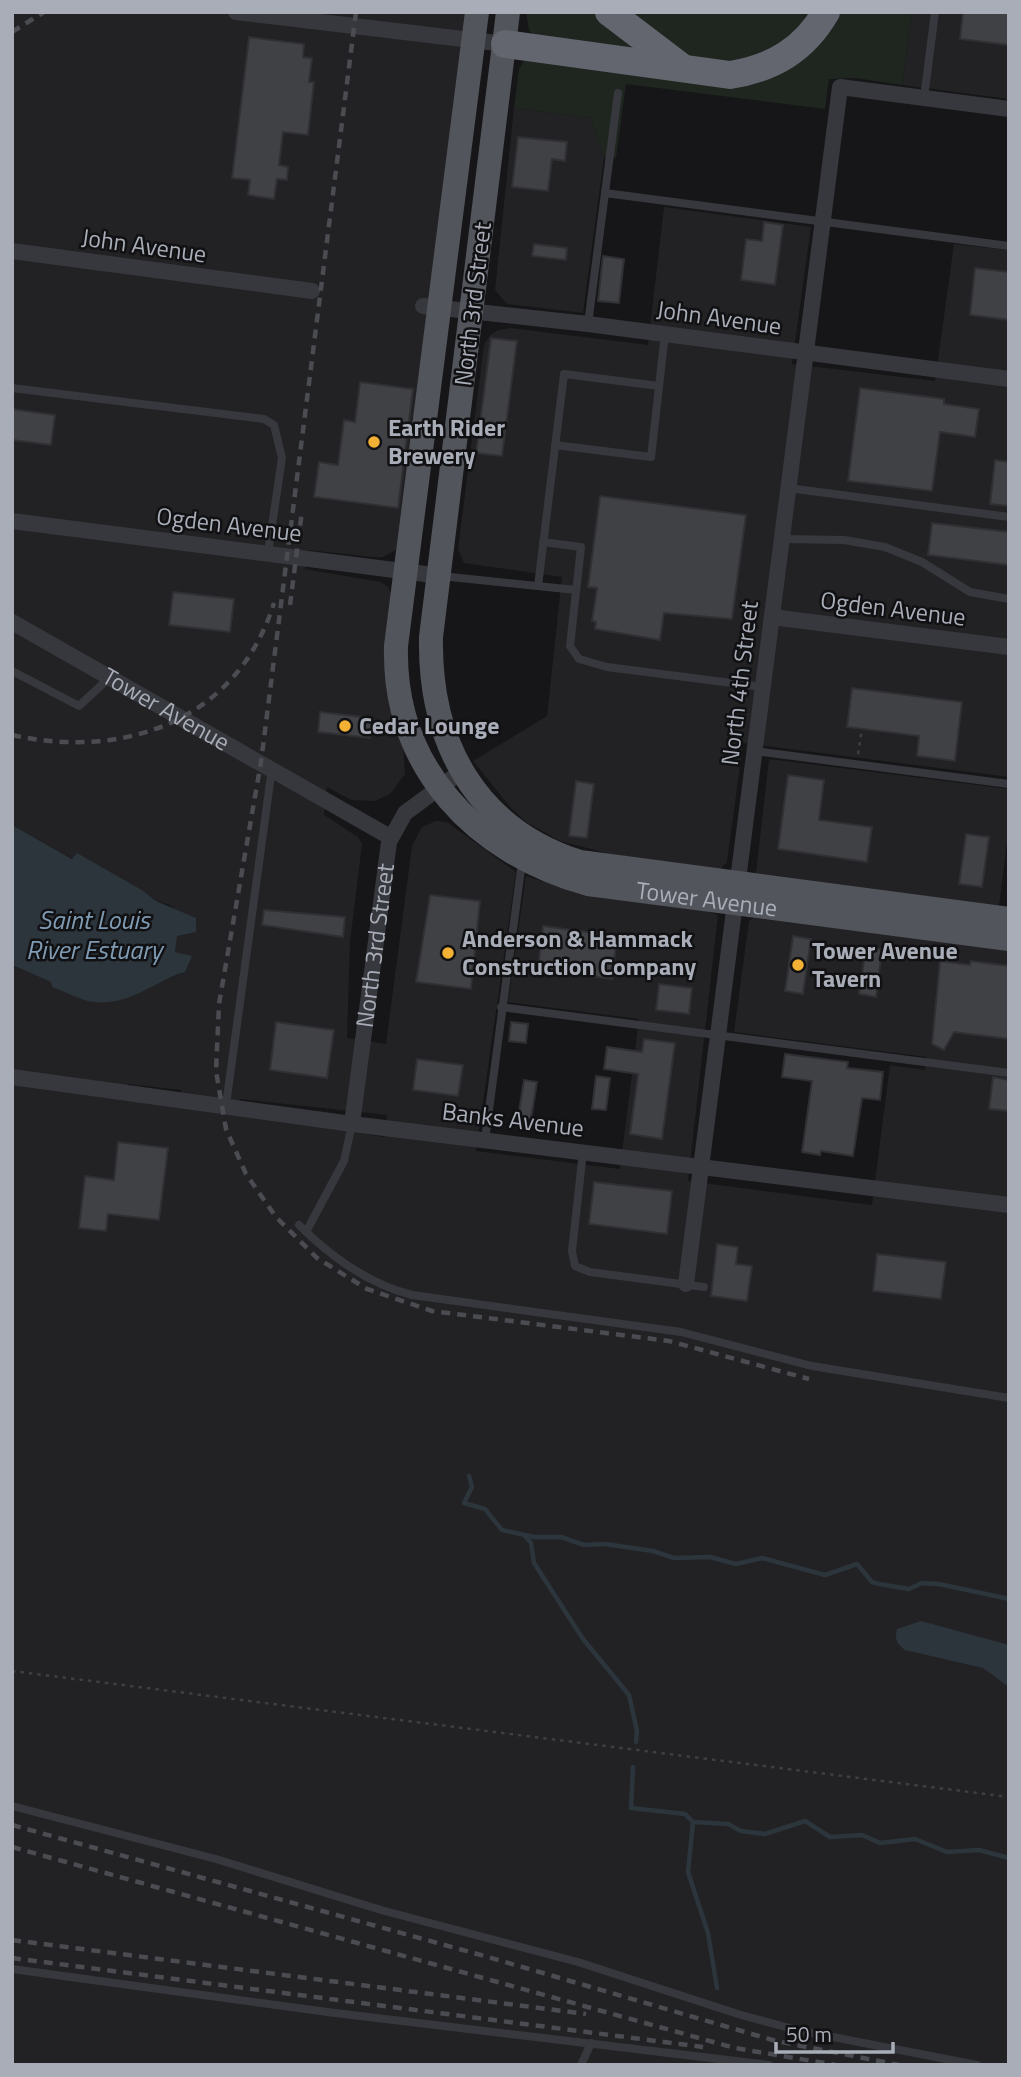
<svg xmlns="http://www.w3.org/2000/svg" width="1021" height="2077" font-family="'Titillium Web',sans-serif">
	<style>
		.built { fill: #222225; fill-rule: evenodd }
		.green { fill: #1e261f }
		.water { fill: #2c353c }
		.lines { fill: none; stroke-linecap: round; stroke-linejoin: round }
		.stream { stroke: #2c353c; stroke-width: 4.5 }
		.building { fill: #404145; stroke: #303034; stroke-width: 2 }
		.path { stroke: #3d3f44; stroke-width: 2.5; stroke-dasharray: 3.5 5; stroke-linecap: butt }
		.lane { stroke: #37383d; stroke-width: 8 }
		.street { stroke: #37383d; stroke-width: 16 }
		.primary { stroke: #53555c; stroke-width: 24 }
		.highway { stroke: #63666e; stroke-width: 28 }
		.rail { stroke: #4a4c52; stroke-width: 4.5; stroke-dasharray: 9 7; stroke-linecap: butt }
		.poi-dot { fill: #f2b134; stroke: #111113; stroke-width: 2.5 }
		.labels { text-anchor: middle; stroke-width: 5; stroke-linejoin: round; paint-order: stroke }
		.street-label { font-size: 24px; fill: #a8adb8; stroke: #111113 }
		.poi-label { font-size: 24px; font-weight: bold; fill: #a8adb8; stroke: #111113; text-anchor: start }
		.water-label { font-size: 26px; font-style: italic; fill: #7f9bb3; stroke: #111113 }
	</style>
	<rect width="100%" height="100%" fill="#161618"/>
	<!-- built -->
	<g class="built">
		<path d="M12,12H469L396,550L383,557H372L308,550L305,569L381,582L388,587L392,596L405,774L390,794L375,801L351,800L327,787L324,815L358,837L362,844L350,942L347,1038L386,1044L412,846L422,827L436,821L447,822L516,872L476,1151L620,1169L639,1019L508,1002L526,876L584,895L707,911L718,915L688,1181L872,1205L890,1065L925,1070L927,1057L734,1032L749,921L754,918L1009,950V2065H12V965L51,982L52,987L89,1001L135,995L143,989L185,972L175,952L177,935L196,932L170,905L156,901L142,890L78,854L73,859L12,825ZM128,1084L181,1090L180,1106L126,1099ZM240,1099L387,1115L384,1137L239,1114Z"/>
		<path d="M912,12H1009V99L902,85Z"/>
		<path d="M514,108L591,118L604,157L583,313L507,304L495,290Z"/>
		<path d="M664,207L811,227L792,364L935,381L954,244L1009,250V777L743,743L727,862L719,870L610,854L560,841L526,822L511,808L473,761L547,716L562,577L464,563L458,549L484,345L490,335L498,330L511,328L648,345Z"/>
		<path d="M769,759L1009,789V826L999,906L756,873Z"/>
	</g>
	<!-- green -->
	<g class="green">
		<path d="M526,12H600L645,52L534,36L529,30Z"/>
		<path d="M622,12H816L796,36L745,63L689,59Z"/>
		<path d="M838,12H912L902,85L855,78L829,79L825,109L626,84L616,158L604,157L591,118L514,108L519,69L525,59L732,81Z"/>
	</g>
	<!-- water -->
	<g class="water">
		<path d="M12,825L72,859L77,853L142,890L156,901L196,918V932L177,936L175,952L192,956L185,972C152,982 126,1009 88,1001C76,998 64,991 52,987L51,982L12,965Z"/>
		<path d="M921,1621L1009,1645V1687L983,1668L905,1650C897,1644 894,1639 897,1629Z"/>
	</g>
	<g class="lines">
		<!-- stream -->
		<g class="stream">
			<path d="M469,1476L472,1487L464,1503L485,1509L502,1530L534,1537H561L584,1545L605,1544L653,1551L674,1558L710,1557L736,1564L762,1558L825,1575L857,1564L872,1582L879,1584L909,1589L922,1583L939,1584L1009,1599"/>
			<path d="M525,1536L531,1543L534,1563L583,1639L629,1695L637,1731L636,1742"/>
			<path d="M633,1767L631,1808L685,1814L693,1822L688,1872L708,1933L717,1988"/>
			<path d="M693,1822L728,1824L741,1831L765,1834L805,1821L830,1837L862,1835L880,1843L915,1839L947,1852L979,1850L1009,1858"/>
		</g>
	</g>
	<!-- building -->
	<g class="building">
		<path d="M963,12H1009V45L960,39Z"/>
		<path d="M249,37L304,44L303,57L312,58L309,82H314L308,135L283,132L279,165L288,167L287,180L277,179L274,199L248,195L250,180L232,178Z"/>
		<path d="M518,137L567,142L565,161L552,159L548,191L512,187Z"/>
		<path d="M764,222L783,225L775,285L741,280L746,239L762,241Z"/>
		<path d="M534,244L567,248L566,260L532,256Z"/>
		<path d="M603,256L624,259L619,303L598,301Z"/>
		<path d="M975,268L1009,272V320L970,315Z"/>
		<path d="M491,338L517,341L502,456L476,453Z"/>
		<path d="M360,382L413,389L398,508L314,497L319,462L338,465L344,420L355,422Z"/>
		<path d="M860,388L944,399V404L979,409L975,437L940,432L932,491L848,481Z"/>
		<path d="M12,409L55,415L51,445L12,440Z"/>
		<path d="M995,460L1009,462V506L990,504Z"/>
		<path d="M600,496L746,515L732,619L664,613L660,640L595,629L596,622L592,621L597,588L588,587Z"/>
		<path d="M932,523L1009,532V565L928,555Z"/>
		<path d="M173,592L234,599L230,632L169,625Z"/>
		<path d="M852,688L962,702L955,761L917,756L919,736L847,727Z"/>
		<path d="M320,712L372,718L370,738L318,732Z"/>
		<path d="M788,775L824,780L819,820L872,827L867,862L778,849Z"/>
		<path d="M576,781L594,784L587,838L569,836Z"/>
		<path d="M966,834L989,837L982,887L959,884Z"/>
		<path d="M430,895L480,901L471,989L416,982Z"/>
		<path d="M264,910L345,917L343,937L262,925Z"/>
		<path d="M543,926L617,936L612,979L538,969Z"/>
		<path d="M793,936L811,939L803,994L785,991Z"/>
		<path d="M866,947L882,949L876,997L859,994Z"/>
		<path d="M940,961L970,965L971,961L1009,966V1039L954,1032L944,1050L932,1044Z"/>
		<path d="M659,984L692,988L689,1014L656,1010Z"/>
		<path d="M276,1022L334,1030L327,1078L270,1070Z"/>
		<path d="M511,1022L528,1024L526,1043L509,1041Z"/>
		<path d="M644,1039L675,1043L662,1139L630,1134L638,1074L604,1069L607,1047L642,1052Z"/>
		<path d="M785,1054L848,1062L847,1068L883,1072L880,1100L862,1098L853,1156L821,1151L820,1155L802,1152L812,1081L782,1077Z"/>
		<path d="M417,1059L463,1065L458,1096L413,1090Z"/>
		<path d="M596,1076L610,1078L606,1110L592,1109Z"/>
		<path d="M993,1077L1009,1080V1111L989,1109Z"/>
		<path d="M524,1080L537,1082L531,1119L518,1118Z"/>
		<path d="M118,1142L168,1148L159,1220L108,1214L106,1231L79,1228L85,1176L114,1180Z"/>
		<path d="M594,1182L672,1191L667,1234L589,1224Z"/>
		<path d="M717,1244L738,1247L736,1264L752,1266L747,1301L711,1296Z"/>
		<path d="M877,1254L946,1262L941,1299L873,1291Z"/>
	</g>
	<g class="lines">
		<!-- path -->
		<g class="path">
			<path d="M858,754L862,729"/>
			<path d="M12,1671L1009,1797"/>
		</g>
		<!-- lane -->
		<g class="lane">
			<path d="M924,98L935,12"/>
			<path d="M605,193L1009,246"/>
			<path d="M588,324L618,93"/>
			<path d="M12,388L264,419L274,425L282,458L268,553"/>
			<path d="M555,445L651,457L665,334"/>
			<path d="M788,488L1009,517"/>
			<path d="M782,539L844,540L885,547L922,562L970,592L1009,599"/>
			<path d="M543,542L581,547L570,646L579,659L607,667L763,687"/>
			<path d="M441,576L576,590"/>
			<path d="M538,586L564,374L659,386"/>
			<path d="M12,671L79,706L109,678"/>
			<path d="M754,751L1009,784"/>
			<path d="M501,1007L1009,1073"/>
			<path d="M226,1105L272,768"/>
			<path d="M485,1140L522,862"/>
			<path d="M583,1152L572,1251L575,1266L590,1272L704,1287"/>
			<path d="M299,1225C330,1256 369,1284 412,1295L681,1332L812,1366L1009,1398"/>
			<path d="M306,1232L344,1161L352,1124"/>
			<path d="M12,1806L216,1859L381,1910L578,1962L741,2015L797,2030L977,2065"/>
			<path d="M12,1969L335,2013L769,2065"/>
			<path d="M581,2065L591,2043"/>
		</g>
		<!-- street -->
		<g class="street">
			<path d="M236,12L505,44"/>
			<path d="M12,251L312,291"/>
			<path d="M423,306L588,324L1009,379"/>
			<path d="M12,521L441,576"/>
			<path d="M772,617L1009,647"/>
			<path id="s1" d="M12,622L390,837"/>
			<path d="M12,1077L352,1124L1009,1205"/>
			<path id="s2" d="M352,1124L389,842L405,813L462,771"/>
			<path d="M686,1284L840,87L1009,109"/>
		</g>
		<!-- primary -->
		<g class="primary">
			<path id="s3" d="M477,12L396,646C393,768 476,853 588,884L1009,939"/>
			<path d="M508,12L431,637C429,743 476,829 580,862L1009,919"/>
		</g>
		<!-- highway -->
		<g class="highway">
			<path d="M609,12L680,66"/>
			<path d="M505,44L730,75C773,68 804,50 826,12"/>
		</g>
		<!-- rail -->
		<g class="rail">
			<path d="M356,12L261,762L219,1004L216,1071L226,1129L246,1174L276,1217L317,1258L367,1289L432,1311L669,1341L809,1379"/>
			<path d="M12,32L44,12"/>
			<path d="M290,605L302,511"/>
			<path d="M12,735C124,760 237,721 274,603"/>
			<path d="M12,1825L488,1957L776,2041L899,2065"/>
			<path d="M12,1847L735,2048L836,2065"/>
			<path d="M12,1940L586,2014"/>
			<path d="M12,1958L703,2047"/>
		</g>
	</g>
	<!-- markers -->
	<g class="poi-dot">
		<circle cx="374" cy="442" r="7"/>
		<circle cx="345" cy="726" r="7"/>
		<circle cx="448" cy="953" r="7"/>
		<circle cx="798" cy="965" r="7"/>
	</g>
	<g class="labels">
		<!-- street labels -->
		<g class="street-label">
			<text transform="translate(144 246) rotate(8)" y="8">John Avenue</text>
			<text transform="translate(473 304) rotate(-83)" y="8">North 3rd Street</text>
			<text transform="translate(719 318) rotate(8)" y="8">John Avenue</text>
			<text transform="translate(229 525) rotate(7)" y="8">Ogden Avenue</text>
			<text transform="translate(893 609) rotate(7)" y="8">Ogden Avenue</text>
			<text transform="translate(740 683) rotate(-83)" y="8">North 4th Street</text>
			<text dy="8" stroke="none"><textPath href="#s1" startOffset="177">Tower Avenue</textPath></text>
			<text dy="8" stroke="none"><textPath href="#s3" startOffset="1090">Tower Avenue</textPath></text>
			<text dy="8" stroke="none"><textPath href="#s2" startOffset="180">North 3rd Street</textPath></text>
			<text transform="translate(513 1120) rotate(7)" y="8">Banks Avenue</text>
		</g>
		<!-- poi labels -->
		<g class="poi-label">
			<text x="388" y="436">Earth Rider<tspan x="388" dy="28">Brewery</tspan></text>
			<text x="359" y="734">Cedar Lounge</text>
			<text x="462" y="947">Anderson &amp; Hammack<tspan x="462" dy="28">Construction Company</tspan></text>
			<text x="812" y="959">Tower Avenue<tspan x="812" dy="28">Tavern</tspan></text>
		</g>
		<!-- water labels -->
		<g class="water-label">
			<text x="94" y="929">Saint Louis<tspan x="94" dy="30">River Estuary</tspan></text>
		</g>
	</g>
	<!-- border -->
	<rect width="1021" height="2077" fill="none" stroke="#a8adb8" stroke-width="28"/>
	<!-- scale -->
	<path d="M776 2042v10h117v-10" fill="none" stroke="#a8adb8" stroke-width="3.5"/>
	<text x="786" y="2042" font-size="21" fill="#a8adb8" stroke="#111113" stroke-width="5" paint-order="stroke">50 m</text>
</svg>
